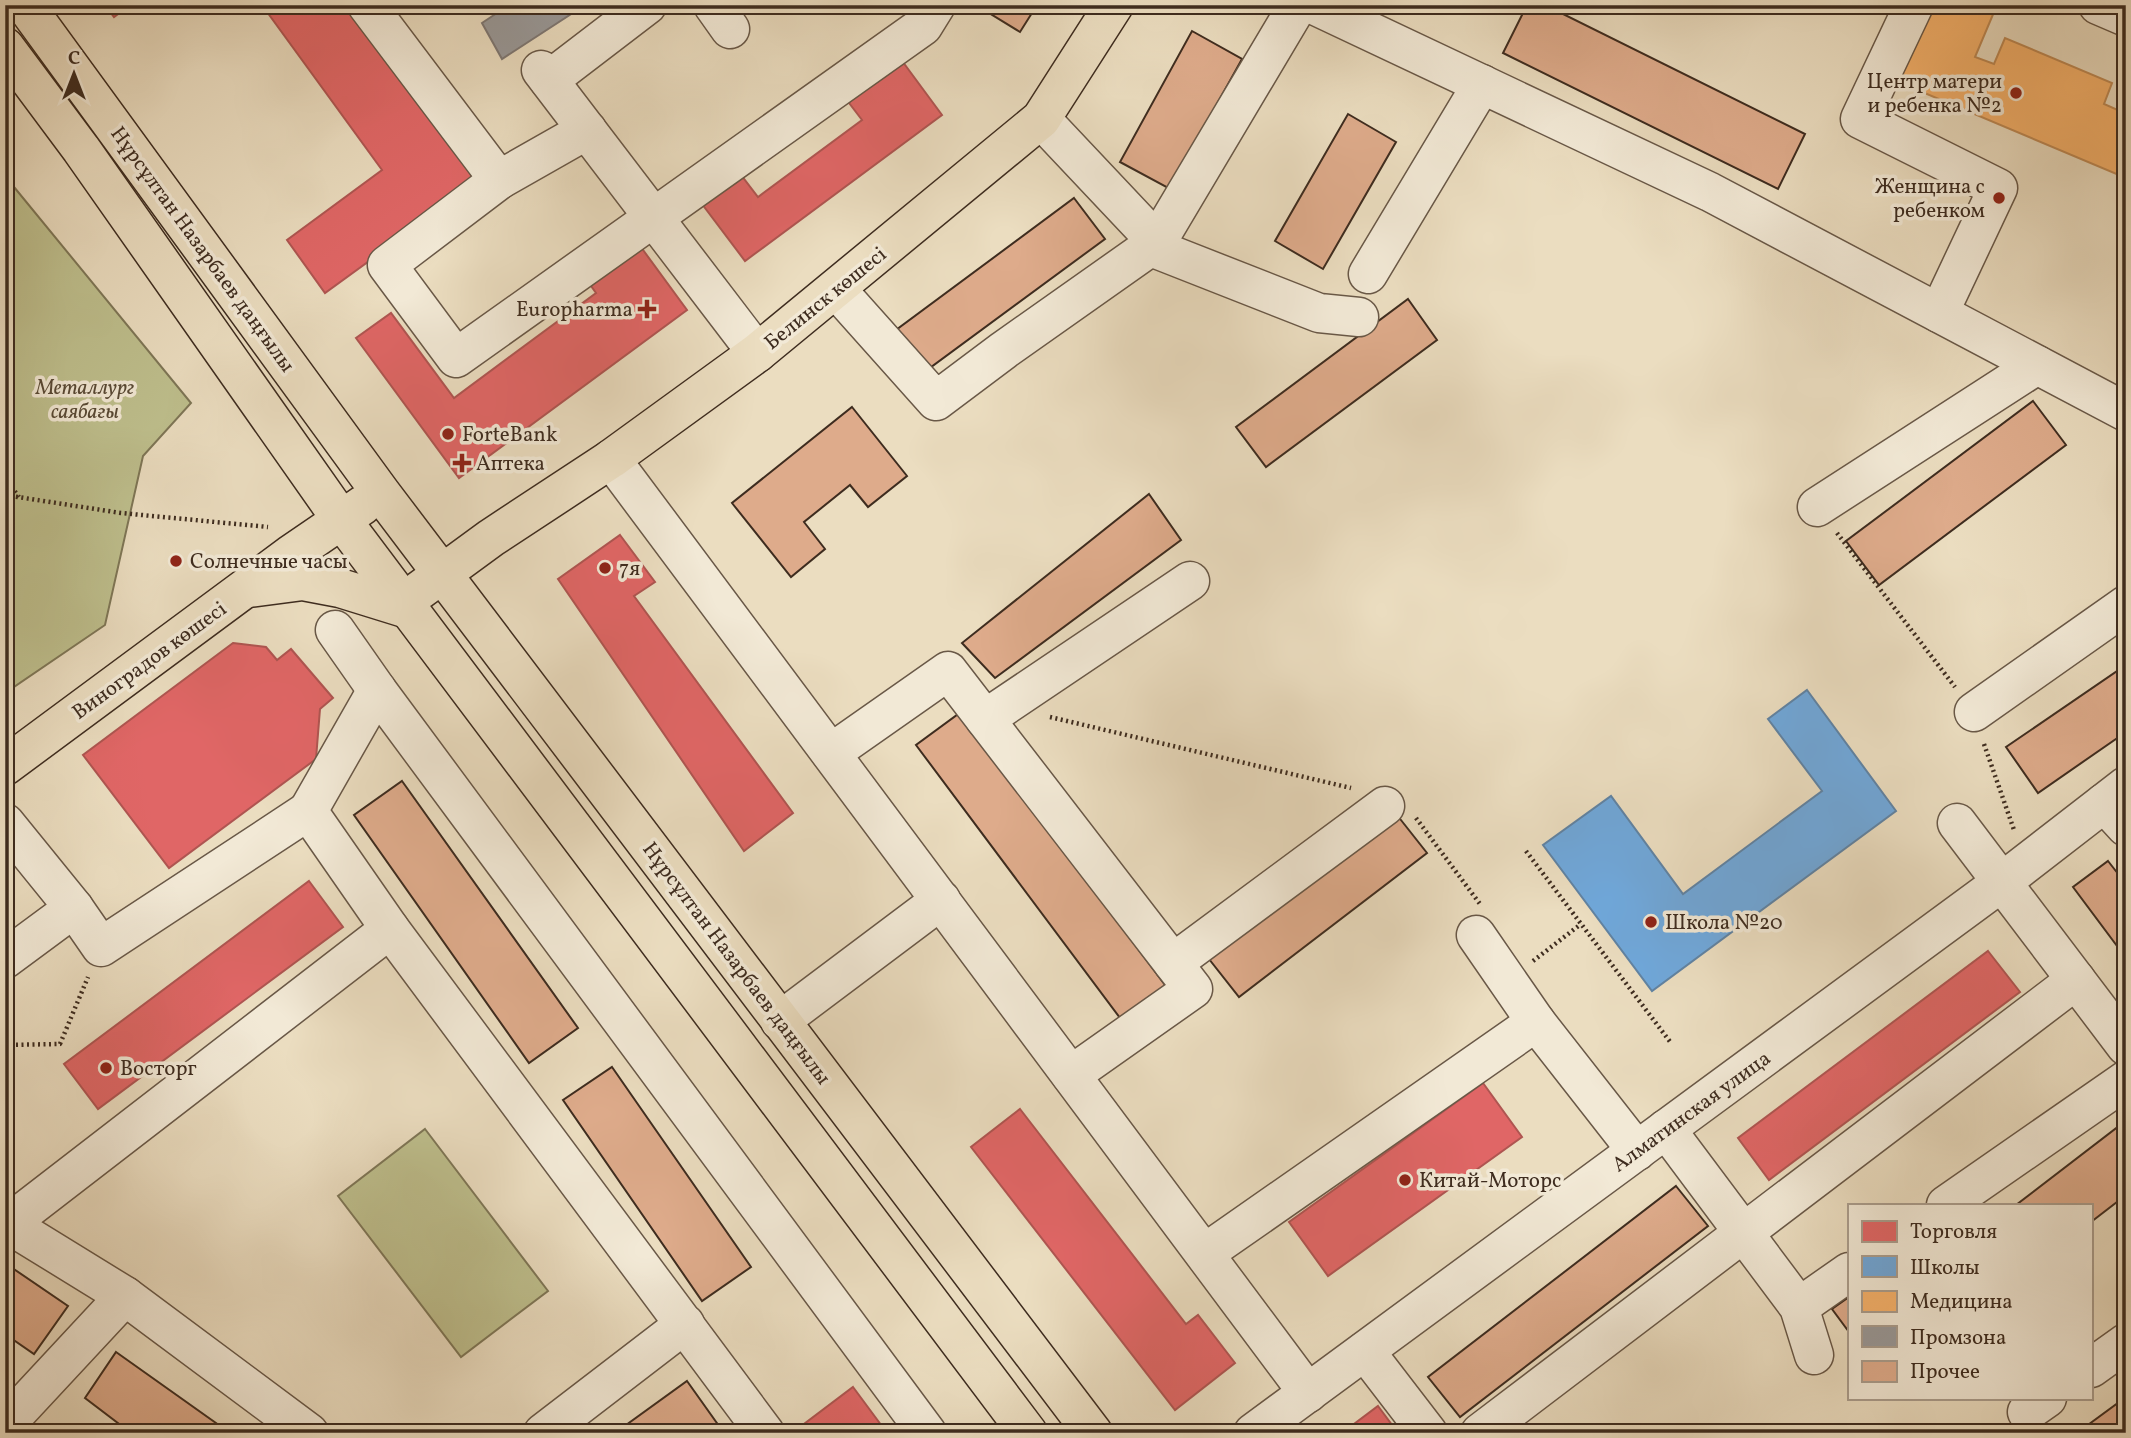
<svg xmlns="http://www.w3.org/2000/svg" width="2131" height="1438" font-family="Vollkorn,serif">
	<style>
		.green { fill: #bebf8d; stroke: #7e7656; stroke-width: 2 }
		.shops { fill: #e06666; stroke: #af5551; stroke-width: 2 }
		.schools { fill: #6fa8dc; stroke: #6083a3; stroke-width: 2 }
		.health { fill: #f6b26b; stroke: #bf8a54; stroke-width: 2 }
		.industry { fill: #999; stroke: #7e7874; stroke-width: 2 }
		.building { fill: #deab8b; stroke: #3e2c1f; stroke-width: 2 }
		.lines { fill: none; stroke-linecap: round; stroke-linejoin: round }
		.minor-casing { stroke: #695847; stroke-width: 41 }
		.major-casing { stroke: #3e2c1f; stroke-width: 41 }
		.path { stroke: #3e2c1f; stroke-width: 4.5; stroke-dasharray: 2 3.5; stroke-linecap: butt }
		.minor { stroke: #f2e9d6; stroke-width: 38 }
		.major { stroke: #ebddc0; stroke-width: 38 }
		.poi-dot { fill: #8f2418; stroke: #f2e9d6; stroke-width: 2.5 }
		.labels { text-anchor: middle; stroke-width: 7; stroke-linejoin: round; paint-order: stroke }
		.poi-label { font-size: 21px; fill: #3e2c1f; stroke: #f2e9d6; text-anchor: start }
		.street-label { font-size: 21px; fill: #3e2c1f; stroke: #f2e9d6 }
		.park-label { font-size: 21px; font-style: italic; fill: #584935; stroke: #f2e9d6 }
	</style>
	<rect width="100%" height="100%" fill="#ebddc0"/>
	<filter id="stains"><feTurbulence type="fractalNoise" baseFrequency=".00286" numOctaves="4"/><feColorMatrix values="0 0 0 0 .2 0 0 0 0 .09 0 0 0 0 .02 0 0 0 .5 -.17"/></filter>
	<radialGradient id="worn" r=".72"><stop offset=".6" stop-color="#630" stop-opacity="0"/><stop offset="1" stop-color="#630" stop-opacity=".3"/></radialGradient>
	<!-- green -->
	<g class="green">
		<path d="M5,176L191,403L143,456L105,625L5,693Z"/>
		<path d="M425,1129L548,1291L461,1357L338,1196Z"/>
	</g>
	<!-- shops -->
	<g class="shops">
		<path d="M105,5H130L114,17Z"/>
		<path d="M262,5H349L478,182L325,293L287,240L382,170Z"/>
		<path d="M897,54L942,115L745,261L702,204L741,175L758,197L862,120L843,95Z"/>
		<path d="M635,239L687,310L459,478L356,338L391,313L454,398L596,293L584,276Z"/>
		<path d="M620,535L655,582L634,596L793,813L744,851L558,579Z"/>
		<path d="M233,643L266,647L277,660L291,649L333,698L320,709L316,759L169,868L83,755Z"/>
		<path d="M309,881L343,927L98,1109L64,1064Z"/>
		<path d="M1988,951L2020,992L1769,1180L1738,1138Z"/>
		<path d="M1483,1083L1522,1137L1328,1276L1289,1222Z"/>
		<path d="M1020,1109L1186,1324L1198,1315L1235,1363L1175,1410L971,1147Z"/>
		<path d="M853,1387L887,1433H811L804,1424Z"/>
		<path d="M1378,1406L1398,1433H1342Z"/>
	</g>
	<!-- schools -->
	<path class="schools" d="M1807,690L1896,811L1652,991L1543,845L1611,796L1683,894L1822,791L1768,719Z"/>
	<!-- health -->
	<path class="health" d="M1928,5H1997L1975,57L1994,64L2005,38L2112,83L2104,104L2122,112L2126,104V178L1896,81Z"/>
	<!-- industry -->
	<path class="industry" d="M509,5H585L502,59L482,23Z"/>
	<!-- building -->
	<g class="building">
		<path d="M976,5H1037L1020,32Z"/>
		<path d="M1527,5H1545L1805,134L1778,189L1503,53Z"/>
		<path d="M1192,31L1242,59L1170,189L1120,162Z"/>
		<path d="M1348,114L1396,142L1323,269L1275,241Z"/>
		<path d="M1074,198L1105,239L927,370L896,330Z"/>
		<path d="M1408,299L1437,340L1266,467L1236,427Z"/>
		<path d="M2033,401L2066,445L1879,585L1846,541Z"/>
		<path d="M852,407L907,476L868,507L850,485L804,522L825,549L791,577L732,503Z"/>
		<path d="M1149,494L1181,540L995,678L962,643Z"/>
		<path d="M2126,665V732L2038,793L2006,747Z"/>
		<path d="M961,712L1168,989L1123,1022L916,745Z"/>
		<path d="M402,781L578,1028L529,1063L354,815Z"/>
		<path d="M1397,815L1427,853L1239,997L1209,959Z"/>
		<path d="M2108,861L2126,884V958L2073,887Z"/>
		<path d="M612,1067L751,1267L702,1301L563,1100Z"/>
		<path d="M2119,1126L2126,1135V1195L2091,1222V1205H2016Z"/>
		<path d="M1676,1186L1708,1226L1460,1417L1428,1377Z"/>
		<path d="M5,1263L68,1306L34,1354L5,1334Z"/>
		<path d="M1849,1297V1332L1832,1309Z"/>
		<path d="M116,1352L230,1433H131L85,1398Z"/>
		<path d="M687,1381L719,1426L709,1433H615Z"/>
		<path d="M2126,1397V1433H2077Z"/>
	</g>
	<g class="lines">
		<!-- minor casing -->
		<g class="minor-casing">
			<g id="minor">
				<path d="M367,5L499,180L587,130"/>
				<path d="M713,5L730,29"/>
				<path d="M1314,5L1710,192L2126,412"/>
				<path d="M1914,5L1860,119L1998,188L1939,313"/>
				<path d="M2098,5L2126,17"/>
				<path d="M541,70L757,353"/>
				<path d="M549,80L647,5"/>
				<path d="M499,180L387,265L456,358L923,26L936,5"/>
				<path d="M1157,242L1298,5"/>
				<path d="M1151,247L1319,313L1359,317"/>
				<path d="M1368,274L1482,84"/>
				<path d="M836,289L936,401L1004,350L1157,242L1041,119"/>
				<path d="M611,459L1308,1393"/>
				<path d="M1817,507L2037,365"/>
				<path d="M335,630L377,690L927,1433"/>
				<path d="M377,690L308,811L390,929L765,1433"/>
				<path d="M1974,712L2126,605"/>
				<path d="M985,719L1190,581"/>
				<path d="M831,753L948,671L1193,989L1071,1075"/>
				<path d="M2104,803L2126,827"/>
				<path d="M5,823L74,908L101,947L308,811"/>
				<path d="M1957,823L2126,1046"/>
				<path d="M1476,935L1536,1022"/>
				<path d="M5,959L74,908"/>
				<path d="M1173,963L1385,806"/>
				<path d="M780,1021L941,900"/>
				<path d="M1666,1129L1799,1307L1814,1355"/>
				<path d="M1946,1205L2126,1080"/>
				<path d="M1205,1253L1536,1022L1637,1151"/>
				<path d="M1799,1307L1849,1272"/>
				<path d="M1365,1351L1428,1433"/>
				<path d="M2091,1368L2126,1343"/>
				<path d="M2027,1412L2047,1398"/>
				<path d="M5,1425L125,1296"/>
				<path d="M309,1433L125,1296L8,1224L390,929"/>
				<path d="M543,1433L685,1324"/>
				<path d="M1253,1433L2002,882L2126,786"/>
				<path d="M1480,1433L2076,980"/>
			</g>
		</g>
		<!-- major casing -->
		<g class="major-casing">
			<g id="major">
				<path d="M25,5L381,493L1093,1433"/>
				<path d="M5,47L81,149L341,519L1028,1433"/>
				<path d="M248,588L303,581L340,588L411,610"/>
				<path d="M420,590L491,538L611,459L757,353L1041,119L1114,5"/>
				<path d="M5,766L290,555L363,505"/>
			</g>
		</g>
		<!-- path -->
		<g class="path">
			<path d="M5,478L19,497"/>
			<path d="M5,495L121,513L268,527"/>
			<path d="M1837,533L1955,687"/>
			<path d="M1050,717L1351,788"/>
			<path d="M1984,744L2014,830"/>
			<path d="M1416,818L1480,904"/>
			<path d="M1526,851L1671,1043"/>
			<path d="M1533,961L1581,924"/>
			<path d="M5,1045L60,1044L88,977"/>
		</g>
		<!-- minor -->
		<use href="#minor" class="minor"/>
		<!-- major -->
		<use href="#major" class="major"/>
	</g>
	<!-- markers -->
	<g class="poi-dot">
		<circle cx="2016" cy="93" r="7"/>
		<circle cx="1999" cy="198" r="7"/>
		<path d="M643.5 298.5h7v7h7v7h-7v7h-7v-7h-7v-7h7z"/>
		<circle cx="448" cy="434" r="7"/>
		<path d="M458.5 452.5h7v7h7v7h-7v7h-7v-7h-7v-7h7z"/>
		<circle cx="176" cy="561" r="7"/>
		<circle cx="605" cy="568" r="7"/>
		<circle cx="1651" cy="922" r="7"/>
		<circle cx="106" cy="1068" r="7"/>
		<circle cx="1405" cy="1180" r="7"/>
	</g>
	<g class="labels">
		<!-- poi labels -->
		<g class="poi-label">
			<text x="2002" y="88" text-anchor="end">Центр матери<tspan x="2002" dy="24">и ребенка №2</tspan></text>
			<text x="1985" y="193" text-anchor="end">Женщина с<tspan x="1985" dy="24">ребенком</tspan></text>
			<text x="633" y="316" text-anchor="end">Europharma</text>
			<text x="462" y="441">ForteBank</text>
			<text x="476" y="470">Аптека</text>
			<text x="190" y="568">Солнечные часы</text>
			<text x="619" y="575">7я</text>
			<text x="1665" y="929">Школа №20</text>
			<text x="120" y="1075">Восторг</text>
			<text x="1419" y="1187">Китай-Моторс</text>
		</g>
		<!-- street labels -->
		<g class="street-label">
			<text transform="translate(203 249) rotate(54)" y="7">Нұрсұлтан Назарбаев даңғылы</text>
			<text transform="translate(825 298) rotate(-39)" y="7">Белинск көшесі</text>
			<text transform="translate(149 660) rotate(-36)" y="7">Виноградов көшесі</text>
			<text transform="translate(737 963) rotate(53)" y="7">Нұрсұлтан Назарбаев даңғылы</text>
			<text transform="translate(1691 1111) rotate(-36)" y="7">Алматинская улица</text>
		</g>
		<!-- park labels -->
		<g class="park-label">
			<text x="85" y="394">Металлург<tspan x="85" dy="24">саябағы</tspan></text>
		</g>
	</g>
	<!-- margin -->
	<rect width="2131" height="1438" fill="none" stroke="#ebddc0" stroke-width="28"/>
	<rect x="7" y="7" width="2117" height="1424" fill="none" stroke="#3e2c1f" stroke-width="3.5"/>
	<rect x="14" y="14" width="2103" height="1410" fill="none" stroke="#3e2c1f" stroke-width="2"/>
	<!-- legend -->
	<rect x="1848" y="1204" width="245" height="196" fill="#f2e9d6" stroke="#aa9d8d" stroke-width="2"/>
	<rect x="1862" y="1221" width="35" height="21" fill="#e06666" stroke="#aa9d8d" stroke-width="2"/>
	<text x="1910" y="1238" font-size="21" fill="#3e2c1f">Торговля</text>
	<rect x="1862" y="1256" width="35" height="21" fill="#6fa8dc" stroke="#aa9d8d" stroke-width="2"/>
	<text x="1910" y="1274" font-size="21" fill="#3e2c1f">Школы</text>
	<rect x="1862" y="1291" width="35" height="21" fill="#f6b26b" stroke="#aa9d8d" stroke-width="2"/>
	<text x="1910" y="1308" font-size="21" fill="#3e2c1f">Медицина</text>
	<rect x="1862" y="1326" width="35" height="21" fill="#999999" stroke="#aa9d8d" stroke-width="2"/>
	<text x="1910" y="1344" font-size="21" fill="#3e2c1f">Промзона</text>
	<rect x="1862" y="1361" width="35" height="21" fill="#deab8b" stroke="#aa9d8d" stroke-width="2"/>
	<text x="1910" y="1378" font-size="21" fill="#3e2c1f">Прочее</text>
	<!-- north arrow -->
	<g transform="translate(74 74)" stroke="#f2e9d6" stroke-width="5" paint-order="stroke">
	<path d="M0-5L12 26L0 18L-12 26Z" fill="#3e2c1f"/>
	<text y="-10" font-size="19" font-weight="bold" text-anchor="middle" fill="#3e2c1f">С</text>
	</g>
	<rect width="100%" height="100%" filter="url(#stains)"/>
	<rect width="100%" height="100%" fill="url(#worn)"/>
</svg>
